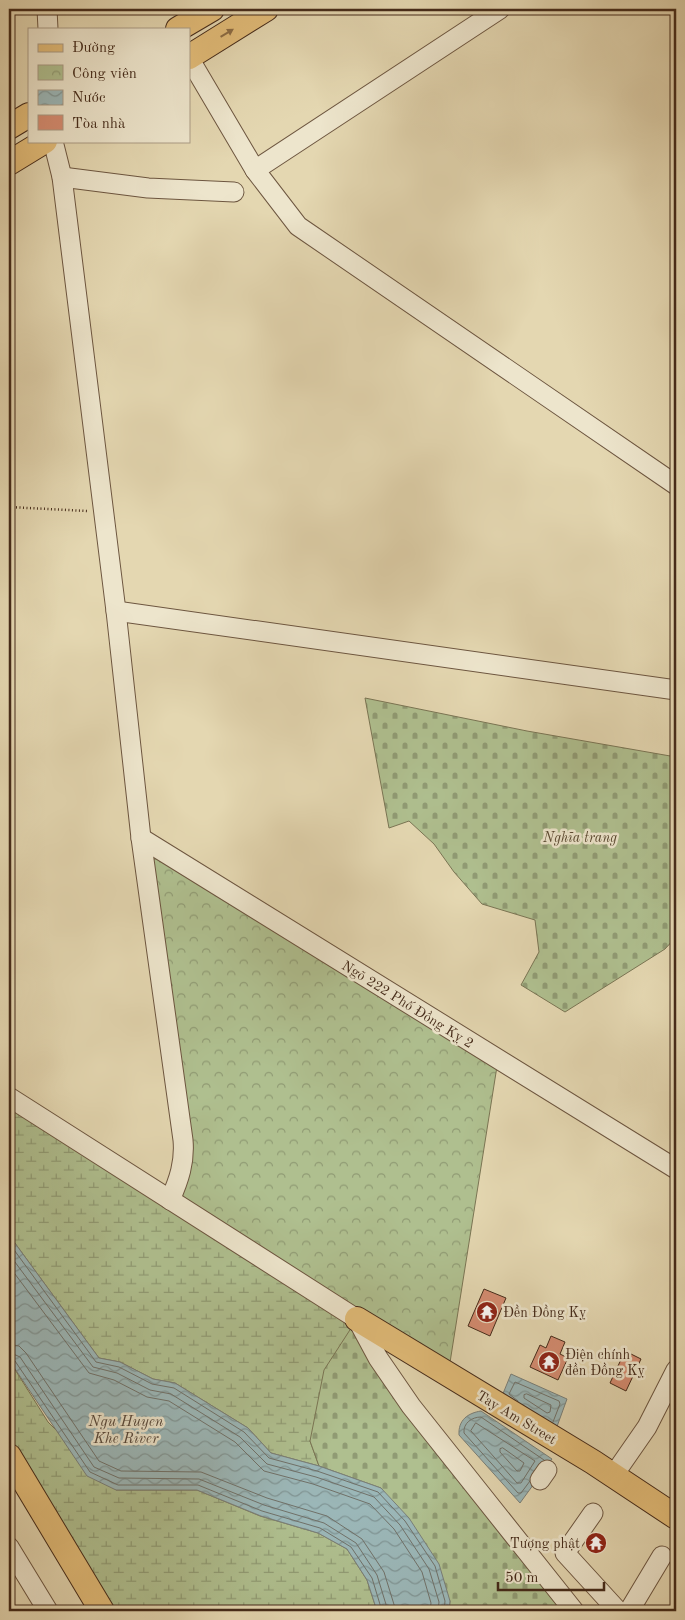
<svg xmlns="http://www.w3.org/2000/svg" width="685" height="1620" font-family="'Old Standard TT',serif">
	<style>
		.wetland { fill: url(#wetland-marsh); stroke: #7a7554 }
		.cemetery { fill: url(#cemetery-stones); stroke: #7a7554 }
		.park { fill: url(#park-crowns); stroke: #7a7554 }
		.water { fill: url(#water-waves); stroke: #797f79 }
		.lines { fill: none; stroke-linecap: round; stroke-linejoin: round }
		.shore { stroke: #707169; stroke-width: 1 }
		.building { fill: #d58c71; stroke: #452b1a }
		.minor-casing { stroke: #6d5640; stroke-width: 21 }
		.major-casing { stroke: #452b1a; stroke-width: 26 }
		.path { stroke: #452b1a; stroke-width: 2.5; stroke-dasharray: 1 2.5; stroke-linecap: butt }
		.minor { stroke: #ede5cc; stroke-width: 19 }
		.major { stroke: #e2bc78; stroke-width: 24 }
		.oneway { fill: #8c6c44 }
		.labels { text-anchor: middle; stroke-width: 5; stroke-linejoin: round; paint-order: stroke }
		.park-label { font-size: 14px; font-style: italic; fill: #5a4931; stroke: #ede5cc }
		.street-label { font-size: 14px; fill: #452b1a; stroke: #ede5cc }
		.poi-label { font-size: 14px; fill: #452b1a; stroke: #ede5cc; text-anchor: start }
		.water-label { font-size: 15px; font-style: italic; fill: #56473a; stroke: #ede5cc }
	</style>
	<defs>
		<pattern id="wetland-marsh" width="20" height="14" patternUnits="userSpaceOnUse" patternTransform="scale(1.25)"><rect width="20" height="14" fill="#afbf8f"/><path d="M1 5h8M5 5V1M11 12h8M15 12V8" fill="none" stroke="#909b74"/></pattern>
		<pattern id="cemetery-stones" width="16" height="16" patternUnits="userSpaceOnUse" patternTransform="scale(1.25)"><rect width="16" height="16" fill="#afbf8f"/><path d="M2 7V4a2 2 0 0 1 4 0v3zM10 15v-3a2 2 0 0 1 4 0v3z" fill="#909b74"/></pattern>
		<pattern id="park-crowns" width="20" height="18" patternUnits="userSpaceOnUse" patternTransform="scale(1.25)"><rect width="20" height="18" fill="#afbf8f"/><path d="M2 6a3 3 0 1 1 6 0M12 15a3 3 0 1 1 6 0" fill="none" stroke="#909b74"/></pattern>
		<pattern id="water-waves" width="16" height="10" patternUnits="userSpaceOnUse" patternTransform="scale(1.25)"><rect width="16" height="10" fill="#9bb7b8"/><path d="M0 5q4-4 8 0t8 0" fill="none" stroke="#809595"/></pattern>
	</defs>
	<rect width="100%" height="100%" fill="#e4d7b1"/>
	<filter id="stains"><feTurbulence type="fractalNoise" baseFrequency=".004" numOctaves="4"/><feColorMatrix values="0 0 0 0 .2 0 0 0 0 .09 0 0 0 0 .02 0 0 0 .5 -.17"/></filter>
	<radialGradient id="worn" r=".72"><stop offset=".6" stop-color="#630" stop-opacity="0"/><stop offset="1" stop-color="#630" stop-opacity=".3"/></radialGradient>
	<!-- wetland -->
	<g class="wetland">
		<path d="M9,1097L357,1319L310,1441L319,1466L271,1453L248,1428L175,1383L153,1379L120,1362L99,1358L9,1235Z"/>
		<path d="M9,1360L48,1422L116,1490H197L260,1516L318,1533L347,1549L367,1580L377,1611H103L9,1455Z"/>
	</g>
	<!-- cemetery -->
	<g class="cemetery">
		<path d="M365,698L527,731L676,757V937L665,949L565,1012L521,985L539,952L535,920L482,904L454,872L434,844L409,821L389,828Z"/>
		<path d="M357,1319L574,1611H449L450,1601L381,1488L319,1466L310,1441L324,1370Z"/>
	</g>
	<!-- park -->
	<path class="park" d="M141,838L498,1060L448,1375L170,1200L179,1180Z"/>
	<!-- water -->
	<g class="water">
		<path d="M9,1235L99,1358L120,1362L153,1379L175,1383L248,1428L271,1453L319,1466L381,1488L409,1518L439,1564L450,1601L449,1611H377L367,1580L347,1549L318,1533L261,1516L197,1490H116L87,1476L9,1360Z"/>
		<path d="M511,1374L567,1399L555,1432L502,1396Z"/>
		<path d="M481,1411L552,1459L520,1503L459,1435C458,1420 468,1413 481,1411Z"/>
	</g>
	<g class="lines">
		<!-- shore -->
		<g class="shore">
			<path d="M9,1243L96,1362L119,1367L152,1384L174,1388L244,1432L269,1458L317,1471L378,1492L405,1521L435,1566L445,1601L444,1611"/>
			<path d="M9,1254L93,1367L117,1373L150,1390L171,1394L240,1437L267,1464L316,1477L374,1497L400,1525L429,1569L439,1602L438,1611"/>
			<path d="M9,1266L89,1373L114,1380L147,1397L169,1401L235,1442L264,1471L313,1484L370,1504L394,1529L422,1572L431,1603L430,1611"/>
			<path d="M9,1344L19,1346L26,1353L99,1461L121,1471L201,1472L267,1498L327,1516L362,1539L384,1572L396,1611"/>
			<path d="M9,1352L20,1357L94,1467L119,1478L199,1479L264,1505L324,1523L356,1543L377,1575L388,1611"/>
			<path d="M9,1358L15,1361L90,1472L118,1485H198L262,1511L320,1528L351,1547L372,1578L382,1611"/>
			<path d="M527,1394L551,1405L550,1412L547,1413L524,1398V1395Z"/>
			<path d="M518,1401L509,1394L515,1382L559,1401L560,1404L553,1422"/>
			<path d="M476,1423L535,1461L521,1483H517L471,1431Z"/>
			<path d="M503,1448L524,1463L520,1471H517L500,1452V1449Z"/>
			<path d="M530,1481L521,1493H518L464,1433C463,1423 472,1417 481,1417L544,1460"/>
		</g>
	</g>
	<!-- building -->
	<g class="building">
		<path d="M484,1289L506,1298L490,1336L468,1326Z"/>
		<path d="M551,1336L565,1342L560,1354L568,1358L558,1380L530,1367L540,1345L546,1348Z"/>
		<path d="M625,1351L641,1359L626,1391L610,1383Z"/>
		<path d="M597,1534L605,1543L596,1551L587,1542Z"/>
	</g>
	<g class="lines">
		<!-- minor casing -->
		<g class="minor-casing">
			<g id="minor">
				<path d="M47,9L48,29"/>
				<path d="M189,58L255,170L298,226L676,485"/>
				<path d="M53,141L62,177L116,611L141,838L183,1140C185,1162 179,1180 170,1200"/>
				<path d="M255,170L500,9"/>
				<path d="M62,177L148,188L234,192"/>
				<path d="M116,611L676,690"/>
				<path d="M141,838L676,1169"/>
				<path d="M9,1097L357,1319L378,1358L411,1406L574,1611"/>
				<path d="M613,1476L647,1427L676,1370"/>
				<path d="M540,1480L547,1470"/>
				<path d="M593,1513L565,1553L618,1611"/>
				<path d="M9,1547L48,1611"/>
				<path d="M629,1611L662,1556"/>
			</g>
		</g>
		<!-- major casing -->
		<g class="major-casing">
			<g id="major">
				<path d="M178,29L212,9"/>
				<path d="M189,57L266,9"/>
				<path d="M9,127L29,115"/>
				<path d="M9,163L45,141"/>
				<path d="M357,1319L593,1462L676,1517"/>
				<path d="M9,1456L102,1611"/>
			</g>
		</g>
		<!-- path -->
		<path class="path" d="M9,507L87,511"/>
		<!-- minor -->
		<use href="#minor" class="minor"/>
		<!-- major -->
		<use href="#major" class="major"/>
	</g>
	<!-- one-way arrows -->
	<defs><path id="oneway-solid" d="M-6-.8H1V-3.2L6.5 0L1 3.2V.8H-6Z" transform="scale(1.25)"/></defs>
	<use class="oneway" href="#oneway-solid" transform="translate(227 33) rotate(-31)"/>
	<!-- icons -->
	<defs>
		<g id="temple-disc" transform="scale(1.125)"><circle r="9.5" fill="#8f2418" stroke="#ede5cc"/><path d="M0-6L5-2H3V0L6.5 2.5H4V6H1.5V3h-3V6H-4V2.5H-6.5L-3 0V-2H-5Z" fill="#fff"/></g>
	</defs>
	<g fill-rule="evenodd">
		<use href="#temple-disc" x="487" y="1312"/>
		<use href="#temple-disc" x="549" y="1362"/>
		<use href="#temple-disc" x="596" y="1543"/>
	</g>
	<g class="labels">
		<!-- park labels -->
		<g class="park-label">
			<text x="580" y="842">Nghĩa trang</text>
		</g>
		<!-- street labels -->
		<g class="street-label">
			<text transform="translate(408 1004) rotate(32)" y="5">Ngõ 222 Phố Đồng Kỵ 2</text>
			<text transform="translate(517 1417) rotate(31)" y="5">Tay Am Street</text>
		</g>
		<!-- poi labels -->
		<g class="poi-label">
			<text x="503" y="1317">Đền Đồng Kỵ</text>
			<text x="565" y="1359">Điện chính<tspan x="565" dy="16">đền Đồng Kỵ</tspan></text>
			<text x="580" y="1548" text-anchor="end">Tượng phật</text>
		</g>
		<!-- water labels -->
		<g class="water-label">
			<text x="126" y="1426">Ngu Huyen<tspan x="126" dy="17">Khe River</tspan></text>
		</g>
	</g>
	<!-- margin -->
	<rect width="685" height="1620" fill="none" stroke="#e4d7b1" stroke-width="30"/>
	<rect x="10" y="10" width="665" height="1600" fill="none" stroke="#452b1a" stroke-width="2.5"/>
	<rect x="15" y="15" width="655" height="1590" fill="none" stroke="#452b1a"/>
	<!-- legend -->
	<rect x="28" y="28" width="162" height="115" fill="#ede5cc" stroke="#aa9b85"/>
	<rect x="38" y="44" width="25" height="8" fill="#e2bc78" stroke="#aa9b85"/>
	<text x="72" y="52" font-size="15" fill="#452b1a">Đường</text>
	<rect x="38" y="65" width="25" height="15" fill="url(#park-crowns)" stroke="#aa9b85"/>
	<text x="72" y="78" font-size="15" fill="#452b1a">Công viên</text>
	<rect x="38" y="90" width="25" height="15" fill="url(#water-waves)" stroke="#aa9b85"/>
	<text x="72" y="102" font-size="15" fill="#452b1a">Nước</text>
	<rect x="38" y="115" width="25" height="15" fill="#d58c71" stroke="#aa9b85"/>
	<text x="72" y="128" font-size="15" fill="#452b1a">Tòa nhà</text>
	<!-- scale -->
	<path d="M498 1582v8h106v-8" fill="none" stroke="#452b1a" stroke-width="2.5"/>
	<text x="505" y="1582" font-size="15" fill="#452b1a" stroke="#ede5cc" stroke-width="4" paint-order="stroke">50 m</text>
	<rect width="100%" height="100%" filter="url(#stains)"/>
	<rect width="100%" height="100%" fill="url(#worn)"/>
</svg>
